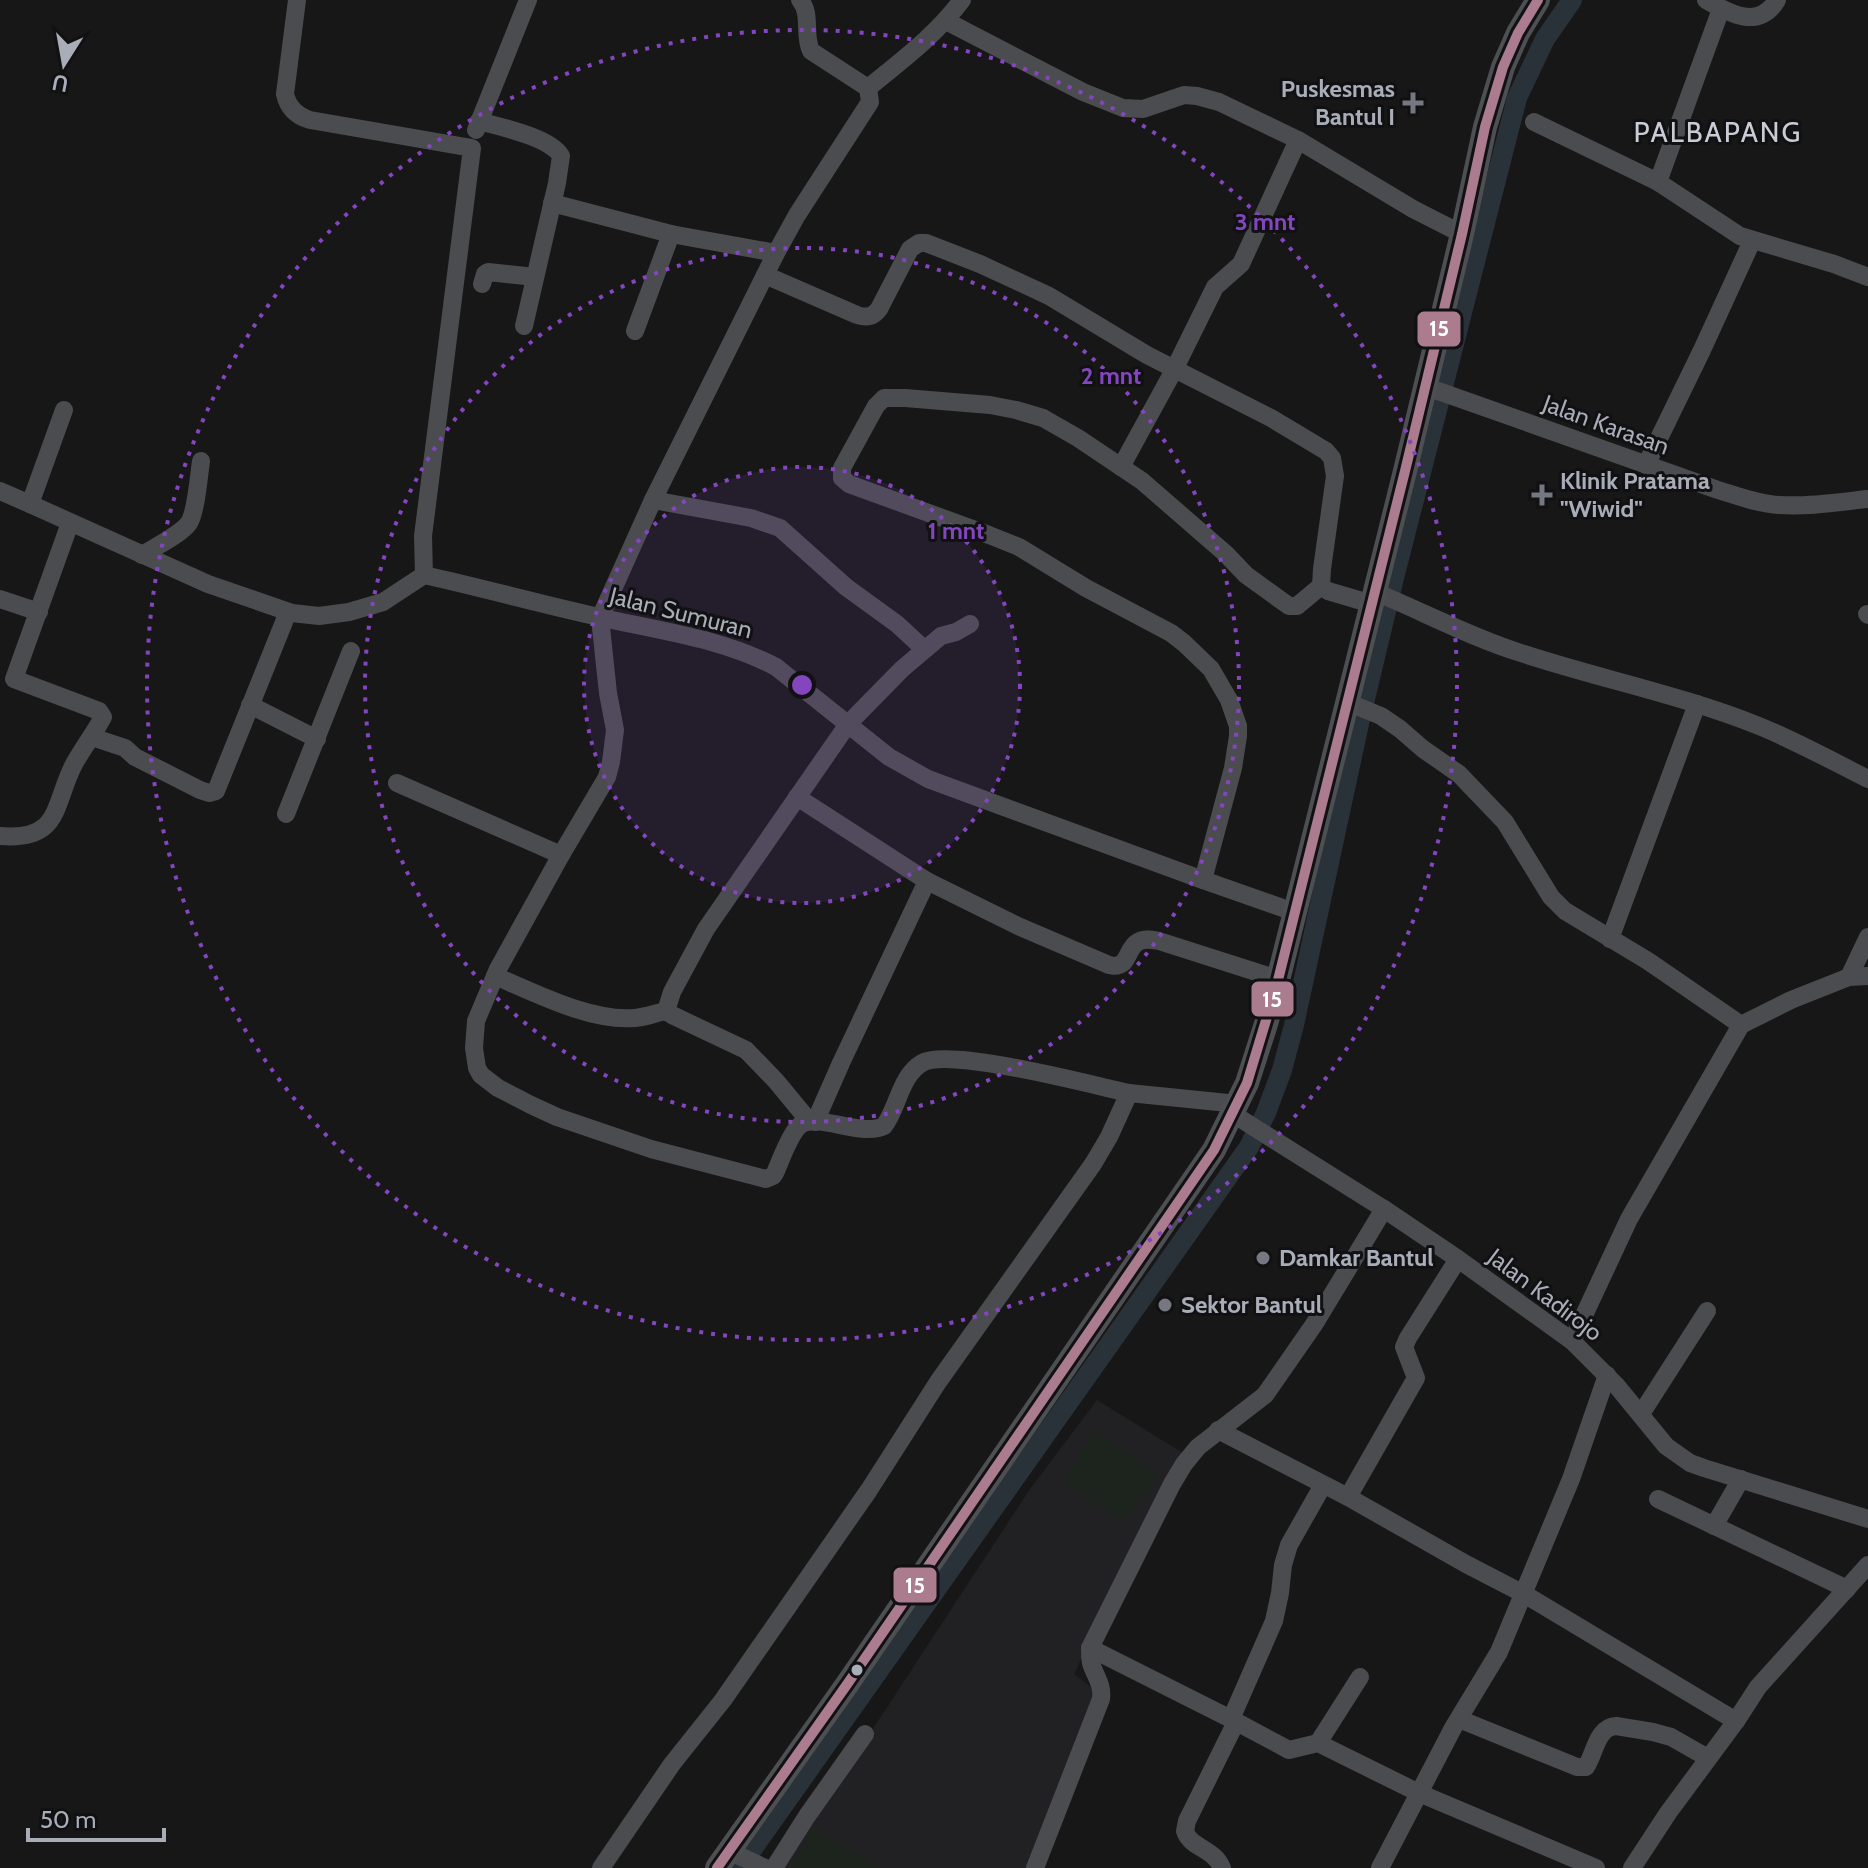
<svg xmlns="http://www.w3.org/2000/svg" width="1868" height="1868" font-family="Cabin,sans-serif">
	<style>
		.built { fill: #212123 }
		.green { fill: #1d241e }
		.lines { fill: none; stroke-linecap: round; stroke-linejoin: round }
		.canal { stroke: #2a3239; stroke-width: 20 }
		.minor { stroke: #4b4c50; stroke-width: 18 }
		.major { stroke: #4d4f52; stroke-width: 24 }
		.bus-1-casing { stroke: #111113; stroke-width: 16 }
		.bus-1 { stroke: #ab7b8e; stroke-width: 10 }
		.ring { fill: none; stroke: #8446be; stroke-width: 4; stroke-dasharray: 4 8 }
		.poi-dot { fill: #757880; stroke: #111113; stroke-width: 3 }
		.bus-dot { fill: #a8adb8; stroke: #111113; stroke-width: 3 }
		.labels { text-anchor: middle; stroke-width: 6; stroke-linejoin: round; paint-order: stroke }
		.poi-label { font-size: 24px; font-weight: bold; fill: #a8adb8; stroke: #111113; text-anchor: start }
		.street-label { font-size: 24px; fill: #a8adb8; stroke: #111113 }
		.quarter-label { font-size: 28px; letter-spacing: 2px; fill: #c9ccd4; stroke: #111113 }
		.centre { fill: #8446be; stroke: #111113; stroke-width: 4 }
		.ring-label { font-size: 24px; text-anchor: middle; font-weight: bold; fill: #8446be; stroke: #111113; stroke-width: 6; stroke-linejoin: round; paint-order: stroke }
		.line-badge { stroke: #111113; stroke-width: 3 }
		.badge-label { font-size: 22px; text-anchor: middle; font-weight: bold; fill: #fff }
	</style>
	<rect width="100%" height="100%" fill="#171717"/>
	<!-- built -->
	<path class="built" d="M1097,1400L1183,1453L1074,1674L1095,1690L1030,1868H786L783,1866L1030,1489Z"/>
	<!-- green -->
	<g class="green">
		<path d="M1095,1432L1159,1475L1125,1524L1062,1481Z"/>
		<path d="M813,1828L876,1864L873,1868H790Z"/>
	</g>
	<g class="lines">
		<!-- canal -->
		<path class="canal" d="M739,1868L1249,1147L1266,1113L1282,1070L1294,1025L1359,724L1394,578L1517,98L1545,39L1572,0"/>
		<!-- minor -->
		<g class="minor">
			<path d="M297,0L285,94C288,108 297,116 310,120L472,148L423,536L424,575"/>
			<path d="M1706,0C1730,14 1759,30 1777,0"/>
			<path d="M946,21L1083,92L1123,108L1143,109L1184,95L1197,96L1219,102L1298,140L1413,209L1462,234"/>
			<path d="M868,88C902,60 936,35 962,0"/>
			<path d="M479,121C500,127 550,137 561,156L557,183L524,326"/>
			<path d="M1534,122L1658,182L1740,236L1834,264L1868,277"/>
			<path d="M476,130L528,0"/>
			<path d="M1658,182L1721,9"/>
			<path d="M552,203L671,234L776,253"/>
			<path d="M765,275L857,315C867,318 873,317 879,309L910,249L919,243H926L980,264L1049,296L1147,355L1271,418L1326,451L1332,458L1335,476L1322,569L1321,586L1328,591L1372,604"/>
			<path d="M482,284L485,274L488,272L535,277"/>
			<path d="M635,331L671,234"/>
			<path d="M1424,387L1441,392L1718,490C1738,496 1758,504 1779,505C1809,507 1839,502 1868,499"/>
			<path d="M1646,465L1702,350L1752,241"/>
			<path d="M1121,467L1174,370L1215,287L1241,264L1298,140"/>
			<path d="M0,491L30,504L64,410"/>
			<path d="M653,500L751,518L780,528L846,587L897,624L924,649"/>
			<path d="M30,504L208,584L292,613L319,616L349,612L383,602L424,575C483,588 540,604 599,617C659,631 721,638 776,667L889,757L928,779L1203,880L1294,912"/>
			<path d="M142,555C155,547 180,535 189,523C196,512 199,475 201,461"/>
			<path d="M1375,592C1424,612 1470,637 1521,653C1600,679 1682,695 1759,726C1796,741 1832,761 1868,779"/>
			<path d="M0,599L39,612"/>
			<path d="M1867,614L1868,615"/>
			<path d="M1347,702L1381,716L1400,729L1423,749L1459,774L1505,822L1551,897L1565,911L1648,961L1741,1025L1629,1219L1572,1341"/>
			<path d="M250,705L317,739"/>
			<path d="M92,737L125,748L135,757L200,790L209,793L216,791L288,612"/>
			<path d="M397,783L561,855"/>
			<path d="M797,797L927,881L1018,926L1109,965C1130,970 1125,949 1138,942C1144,938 1153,940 1159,941L1278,979"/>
			<path d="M286,814L351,651"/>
			<path d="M0,836C60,841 53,807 73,766C82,749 94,734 103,717L99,711L14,679L70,523"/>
			<path d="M1203,880L1233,768L1238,736V726L1229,700L1211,669L1184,643L1171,633L1086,588L1019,547L989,535L849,484L842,478V468L876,406L884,398H905L990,405L1016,410L1043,418L1078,438L1142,481L1226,554L1246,575L1289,606H1297L1321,586"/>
			<path d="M1610,939L1697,704"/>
			<path d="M495,976C535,993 591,1022 635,1018C645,1017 656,1013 666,1011"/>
			<path d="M1849,977L1868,937"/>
			<path d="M1741,1025L1791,1000L1849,977L1868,976"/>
			<path d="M1129,1093L1238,1104"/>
			<path d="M1233,1114L1384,1209L1458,1259L1572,1341L1616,1385L1666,1446L1690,1463L1704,1468L1868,1519"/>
			<path d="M809,1121L776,1081L746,1050L672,1015L666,1011L672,992L706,929L848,724L902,669L941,636L956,632L970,624"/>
			<path d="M815,1122L841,1063L927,881"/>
			<path d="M1641,1414L1707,1311"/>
			<path d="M1218,1430L1348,1497L1466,1564L1524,1594L1736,1721"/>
			<path d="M1348,1497L1416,1378L1404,1347L1408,1338L1458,1259"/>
			<path d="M1658,1499L1847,1589"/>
			<path d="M1714,1526L1741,1479"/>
			<path d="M1090,1648L1231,1719L1289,1750L1318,1743L1419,1793L1596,1868"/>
			<path d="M1231,1719L1274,1621L1280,1593L1283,1565L1289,1545L1323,1485"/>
			<path d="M1459,1719L1577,1767H1586C1595,1753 1597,1727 1616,1726L1653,1732L1671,1737L1708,1758"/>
			<path d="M1318,1743L1360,1677"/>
			<path d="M729,1851L765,1868"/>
			<path d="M601,1868L672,1764L723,1700L869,1490L938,1382L1093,1164L1109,1137L1129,1093C1092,1085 949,1047 922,1063C900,1076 898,1108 884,1126C861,1138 813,1110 798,1127C788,1138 781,1160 775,1173L773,1176L766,1179L651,1149L557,1117L531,1105L498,1088L481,1075L477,1068L474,1048L476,1021L498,969L561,855L607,777L611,762L615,730L608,693L600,618L653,500L776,253L797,215L870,102L868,88L811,51C803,34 812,14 800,0"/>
			<path d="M774,1868L807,1816L865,1734"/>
			<path d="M1035,1868L1101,1699C1103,1684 1095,1676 1091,1663C1090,1658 1090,1653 1090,1648L1172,1484L1184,1464L1198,1447L1265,1395L1315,1323L1384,1209"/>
			<path d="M1222,1868C1214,1848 1190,1848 1185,1831L1187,1821L1236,1722"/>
			<path d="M1380,1868L1453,1728L1499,1652L1571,1479L1607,1375"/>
			<path d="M1632,1868L1668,1813L1736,1721L1758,1687L1868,1565"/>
		</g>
		<!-- major -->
		<path class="major" d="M717,1868L848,1683L1214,1150L1247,1083L1266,1024L1277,984L1405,471L1462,234L1485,127L1503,67L1518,33L1538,0"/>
		<!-- bus-1 casing -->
		<g class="bus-1-casing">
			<path id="bus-1" d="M717,1868L848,1683L1214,1150L1247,1083L1277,984L1405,471L1462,234L1485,127L1503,67L1518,33L1538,0"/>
		</g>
		<!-- bus-1 -->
		<use href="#bus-1" class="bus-1"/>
	</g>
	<!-- distance rings -->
	<circle cx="802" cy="685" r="218" fill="#8446be" fill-opacity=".12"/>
	<g class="ring">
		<circle cx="802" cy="685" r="218"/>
		<circle cx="802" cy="685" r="437"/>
		<circle cx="802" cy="685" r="655"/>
	</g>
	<!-- markers -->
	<g class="poi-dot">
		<path d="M1409 91h8v8h8v8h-8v8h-8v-8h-8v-8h8z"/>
		<path d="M1538 483h8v8h8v8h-8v8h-8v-8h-8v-8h8z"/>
		<circle cx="1263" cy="1258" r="8"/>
		<circle cx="1165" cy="1305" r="8"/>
	</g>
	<circle class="bus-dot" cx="857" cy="1670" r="7"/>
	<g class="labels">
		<!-- poi labels -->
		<g class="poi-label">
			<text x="1395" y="97" text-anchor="end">Puskesmas<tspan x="1395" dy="28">Bantul I</tspan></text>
			<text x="1560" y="489">Klinik Pratama<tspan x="1560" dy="28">"Wiwid"</tspan></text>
			<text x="1279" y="1266">Damkar Bantul</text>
			<text x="1181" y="1313">Sektor Bantul</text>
		</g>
		<!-- street labels -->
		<g class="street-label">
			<text transform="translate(1606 425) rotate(20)" y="8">Jalan Karasan</text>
			<text transform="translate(681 613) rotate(14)" y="8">Jalan Sumuran</text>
			<text transform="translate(1545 1295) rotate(37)" y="8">Jalan Kadirojo</text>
		</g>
		<!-- quarter labels -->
		<g class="quarter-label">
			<text x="1718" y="142">PALBAPANG</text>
		</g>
	</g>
	<circle cx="802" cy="685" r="12" class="centre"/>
	<g class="ring-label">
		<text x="1265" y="230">3 mnt</text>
		<text x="1111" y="384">2 mnt</text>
		<text x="956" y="539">1 mnt</text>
	</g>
	<g class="line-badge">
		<rect x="1416" y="310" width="46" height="38" rx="8" fill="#ab7b8e"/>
		<rect x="1250" y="980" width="45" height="38" rx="8" fill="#ab7b8e"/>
		<rect x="892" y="1566" width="46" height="38" rx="8" fill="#ab7b8e"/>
	</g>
	<g class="badge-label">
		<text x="1439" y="336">15</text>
		<text x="1272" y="1007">15</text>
		<text x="915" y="1593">15</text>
	</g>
	<!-- north arrow -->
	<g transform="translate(64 64) rotate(191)" stroke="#111113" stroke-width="6" paint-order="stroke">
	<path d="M0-6L14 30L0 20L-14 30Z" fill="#a8adb8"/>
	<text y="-12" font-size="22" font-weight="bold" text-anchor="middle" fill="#a8adb8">U</text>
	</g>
	<!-- scale -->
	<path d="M28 1828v12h136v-12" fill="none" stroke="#a8adb8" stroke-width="4"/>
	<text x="40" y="1828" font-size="24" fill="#a8adb8" stroke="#111113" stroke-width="6" paint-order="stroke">50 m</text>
</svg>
